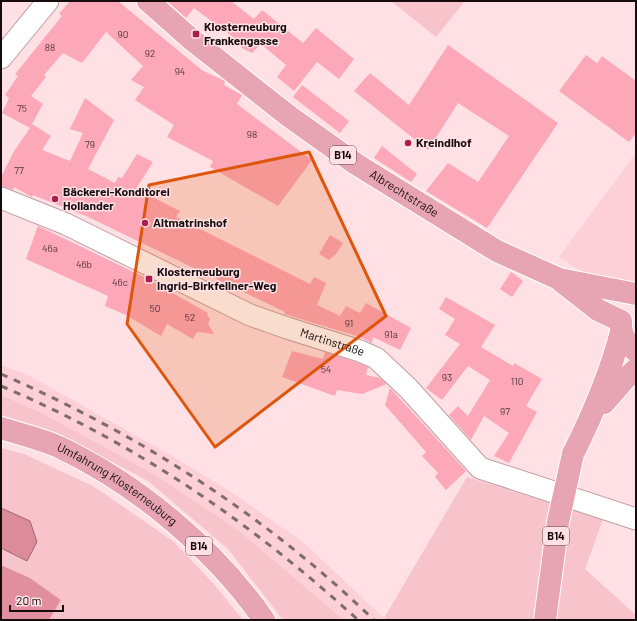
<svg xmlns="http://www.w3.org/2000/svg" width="637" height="621" font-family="Barlow,sans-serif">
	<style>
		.built { fill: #fdcfd7 }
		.green { fill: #f8c4cc }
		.forest { fill: #e18f9f }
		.water { fill: #dc8b9b; stroke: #a16570 }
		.building { fill: #fca8b8 }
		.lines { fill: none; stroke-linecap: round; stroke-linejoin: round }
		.street-casing { stroke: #c09da3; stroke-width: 23 }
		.primary-casing { stroke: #fff; stroke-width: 24 }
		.street { stroke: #fff; stroke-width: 21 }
		.primary { stroke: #e7a4b3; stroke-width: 22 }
		.rail { stroke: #7e6b6d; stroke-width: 3; stroke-dasharray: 7 7; stroke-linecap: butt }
		.primary-bridge-casing { stroke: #fff; stroke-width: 24; stroke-linecap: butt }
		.primary-bridge { stroke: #e7a4b3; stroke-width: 22 }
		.marked { fill: #de550c; fill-opacity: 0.2; stroke: #de550c; stroke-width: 3; stroke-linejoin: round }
		.poi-dot { fill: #ad1c4f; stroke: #ffe1e5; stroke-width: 1.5 }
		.labels { text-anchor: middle; stroke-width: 3; stroke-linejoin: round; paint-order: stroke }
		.number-label { font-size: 10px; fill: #503238 }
		.shield { fill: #ffe1e5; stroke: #5c4b4e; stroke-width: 1 }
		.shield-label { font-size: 11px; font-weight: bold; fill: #160b0d }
		.poi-label { font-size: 12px; font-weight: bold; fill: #160b0d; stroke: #ffe1e5; text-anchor: start }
		.street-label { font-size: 12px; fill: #160b0d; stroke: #ffe1e5 }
	</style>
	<rect width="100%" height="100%" fill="#ffe1e5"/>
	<!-- built -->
	<g class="built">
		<path d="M636,153V282L598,275L579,270L559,257Z"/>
		<path d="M1,365L30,376L172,456L231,492L303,542L386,620H344L237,529L154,474L42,413L1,395Z"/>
	</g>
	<!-- green -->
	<g class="green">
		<path d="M391,1H465L436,37Z"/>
		<path d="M1,395L42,413L154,474L237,529L344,620H283L228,549L148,481L55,432L1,415Z"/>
		<path d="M1,448L24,454L93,486L173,541L213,583L243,620H49L61,600L30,578L1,565V548L27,561L30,521L1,508Z"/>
		<path d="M467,477L603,519L585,569L636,615V620H386L384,618Z"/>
	</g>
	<!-- forest -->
	<path class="forest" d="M1,565L30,578L61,600L49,620H1Z"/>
	<!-- water -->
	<path class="water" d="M1,508L30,521L37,542L27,561L1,548Z"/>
	<!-- building -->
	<g class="building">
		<path d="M70,1H118L203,71L225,81L224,85L242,95L237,104L312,160L278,206L210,167L213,161L167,137L174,125L135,100L144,87L131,80L143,66L106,32L82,63L63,53L44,75L46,77L31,96L43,104L32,124L51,136L42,150L70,161L83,133L70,129L85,98L114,120L88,169L115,183L118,177L122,178L137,154L153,162L136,189L180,211L176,217L310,284L314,277L326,283L317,305L340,316L346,306L360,313L366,303L411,328L400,350L373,337L372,343L360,337L284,314L285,312L86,216L33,195L32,197L14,187L13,190L1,186V177L14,151L30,128L2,113L9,98L5,95L18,76L15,74L62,16L59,14Z"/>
		<path d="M167,1H231L254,19L262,10L303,43L316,28L354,59L339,79L317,62L294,91L277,77L286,65L261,44L252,53L242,48L237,40L194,8L186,18Z"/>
		<path d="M448,45L558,123L487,228L426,191L448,163L478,182L509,136L458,103L428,150L354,91L370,73L409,105Z"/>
		<path d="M586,55L597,63L602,56L636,81V133L629,142L559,91Z"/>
		<path d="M302,85L349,121L340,133L293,97Z"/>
		<path d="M382,146L417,174L411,182L374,158Z"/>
		<path d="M38,226L144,277L208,313L207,315L210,319L208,324L214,334L197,332L193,339L167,324L161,336L126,315L105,306L108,296L26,259Z"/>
		<path d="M330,235L343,243L336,254L329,260L319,254Z"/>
		<path d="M511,272L523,281L512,297L500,289Z"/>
		<path d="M446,297L495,325L481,347L513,366L514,363L542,379L526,406L537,412L509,463L494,456L509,433L484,416L471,440L449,415L458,406L468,416L490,380L468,366L442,400L426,388L460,344L445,335L455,319L439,309Z"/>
		<path d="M292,351L323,359L325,352L356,362L368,367L366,375L380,378L387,384L362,394L337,390L335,396L282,377Z"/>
		<path d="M390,388L466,471L446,490L435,477L438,473L422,456L426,452L385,405Z"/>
	</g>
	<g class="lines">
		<!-- street casing -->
		<g class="street-casing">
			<g id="street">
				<path d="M1,58L48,1"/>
				<path id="s1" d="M1,198L66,224L250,315L287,328L360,351L376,358L408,388L480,468L636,519"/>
			</g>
		</g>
		<!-- primary casing -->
		<g class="primary-casing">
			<g id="primary">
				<path id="s2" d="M148,1L191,39L290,117L356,164L497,251L559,279L636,294"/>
				<path d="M561,281L598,310L621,321"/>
				<path d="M621,322C620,334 627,344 636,351"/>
				<path d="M604,403L624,380L636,369"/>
				<path id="s3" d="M1,428C20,434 41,439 59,447C137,484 215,549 264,620"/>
				<path d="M573,454C593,414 610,374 621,332"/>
			</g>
		</g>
		<!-- street -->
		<use href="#street" class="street"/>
		<!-- primary -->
		<use href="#primary" class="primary"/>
		<!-- rail -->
		<g class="rail">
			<path d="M1,374C139,434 266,516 374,620"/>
			<path d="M1,386C134,442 252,523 358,620"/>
		</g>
		<!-- primary-bridge casing -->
		<g class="primary-bridge-casing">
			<path id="primary-bridge" d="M545,620L558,522L573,454"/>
		</g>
		<!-- primary-bridge -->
		<use href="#primary-bridge" class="primary-bridge"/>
	</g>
	<!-- marked area -->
	<path class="marked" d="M309,152L386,316L215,447L127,324L149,185Z"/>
	<!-- markers -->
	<g class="poi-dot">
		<rect x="192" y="30" width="8" height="8" rx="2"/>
		<circle cx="408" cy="143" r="4"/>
		<circle cx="55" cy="199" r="4"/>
		<circle cx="145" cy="223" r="4"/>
		<rect x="145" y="275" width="8" height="8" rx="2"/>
	</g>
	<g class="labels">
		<!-- number labels -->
		<g class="number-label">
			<text x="123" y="38">90</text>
			<text x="50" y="51">88</text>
			<text x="150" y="57">92</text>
			<text x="180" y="75">94</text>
			<text x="22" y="112">75</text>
			<text x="252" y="138">98</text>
			<text x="90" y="148">79</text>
			<text x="19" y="174">77</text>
			<text x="50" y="252">46a</text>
			<text x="84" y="268">46b</text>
			<text x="120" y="286">46c</text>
			<text x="155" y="312">50</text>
			<text x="190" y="321">52</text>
			<text x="349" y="327">91</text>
			<text x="391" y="338">91a</text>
			<text x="326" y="373">54</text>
			<text x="447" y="381">93</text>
			<text x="517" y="385">110</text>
			<text x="505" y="415">97</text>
		</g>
		<!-- shield labels -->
		<g class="shield">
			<rect x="330" y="146" width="26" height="18" rx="3"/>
			<rect x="543" y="527" width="26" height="18" rx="3"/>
			<rect x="186" y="537" width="26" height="18" rx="3"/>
		</g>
		<g class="shield-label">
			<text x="343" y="159">B14</text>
			<text x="556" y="540">B14</text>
			<text x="199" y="550">B14</text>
		</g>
		<!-- poi labels -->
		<g class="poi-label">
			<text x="204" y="31">Klosterneuburg<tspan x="204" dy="14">Frankengasse</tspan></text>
			<text x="416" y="147">Kreindlhof</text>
			<text x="63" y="196">Bäckerei-Konditorei<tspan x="63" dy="14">Hollander</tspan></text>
			<text x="153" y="227">Altmatrinshof</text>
			<text x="157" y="276">Klosterneuburg<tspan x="157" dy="14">Ingrid-Birkfellner-Weg</tspan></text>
		</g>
		<!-- street labels -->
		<g class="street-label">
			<text dy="4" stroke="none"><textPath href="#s2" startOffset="321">Albrechtstraße</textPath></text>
			<text dy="4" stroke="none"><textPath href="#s1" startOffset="362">Martinstraße</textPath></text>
			<text dy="4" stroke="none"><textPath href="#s3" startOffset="130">Umfahrung Klosterneuburg</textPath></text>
		</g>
	</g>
	<!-- border -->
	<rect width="637" height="621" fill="none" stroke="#160b0d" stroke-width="4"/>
	<!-- scale -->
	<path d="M10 605v6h53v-6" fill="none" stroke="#160b0d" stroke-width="2"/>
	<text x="16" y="605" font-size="12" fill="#160b0d" stroke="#ffe1e5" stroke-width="3" paint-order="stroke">20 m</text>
</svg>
